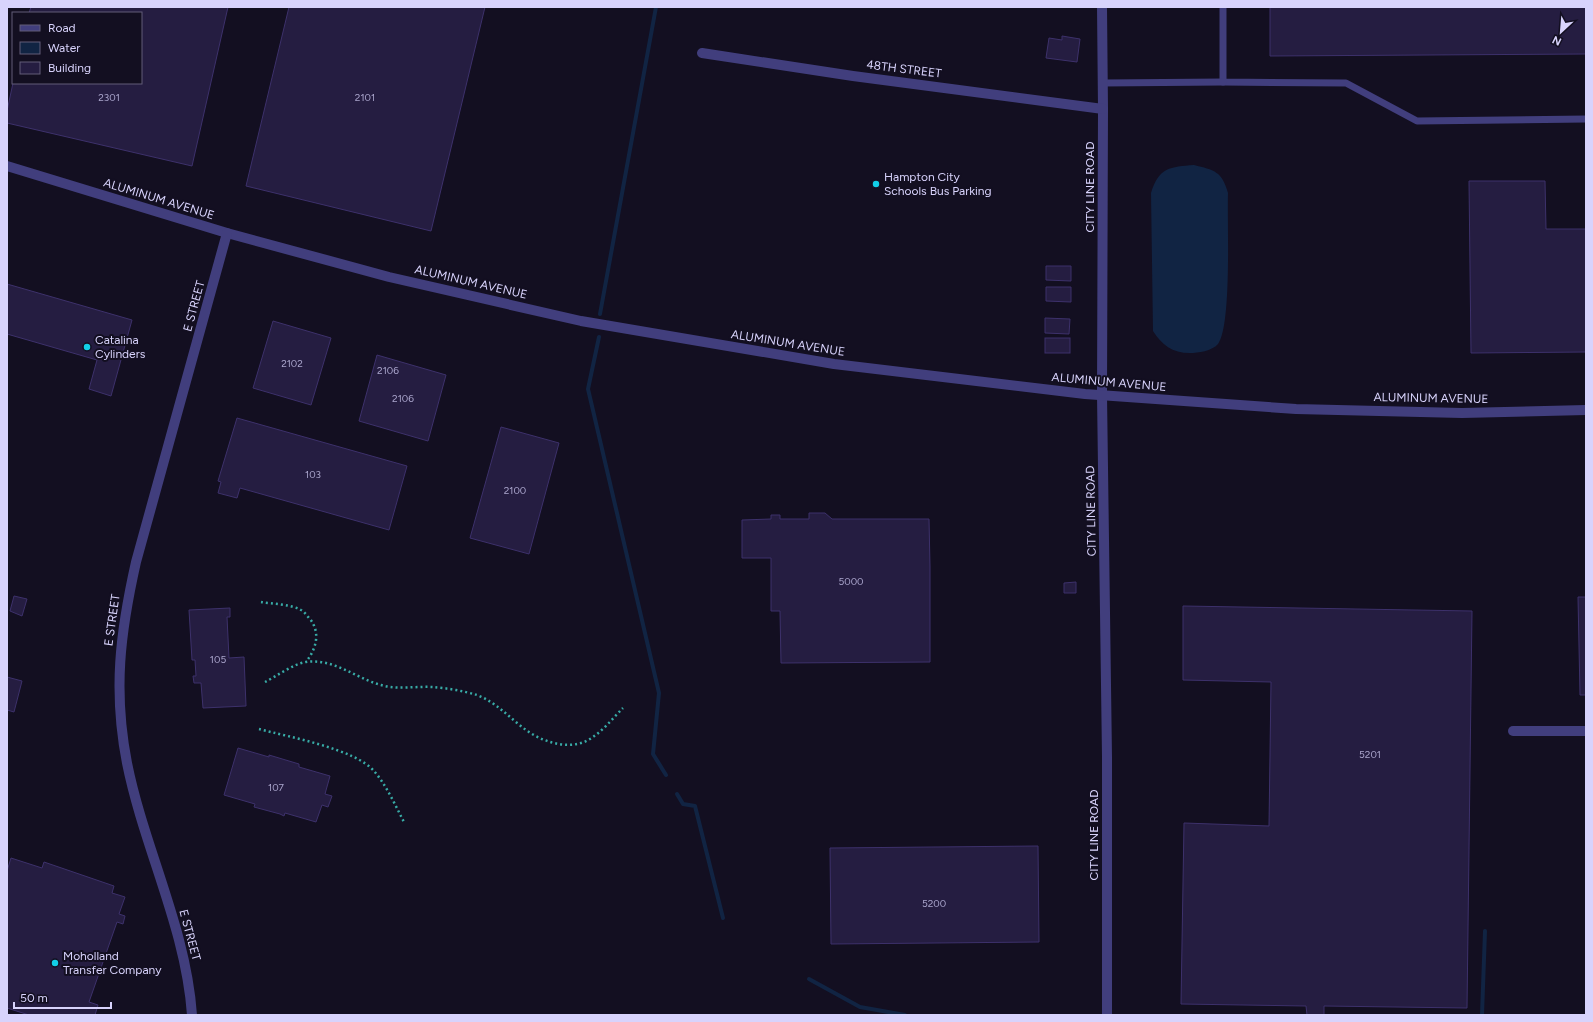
<svg xmlns="http://www.w3.org/2000/svg" width="1593" height="1022" font-family="Figtree,sans-serif">
	<style>
		.water { fill: #112443 }
		.lines { fill: none; stroke-linecap: round; stroke-linejoin: round }
		.stream { stroke: #112443; stroke-width: 4 }
		.building { fill: #251d41; stroke: #3d316b }
		.path { stroke: #38aba6; stroke-width: 2.5; stroke-dasharray: 2 3; stroke-linecap: butt }
		.service { stroke: #413e7d; stroke-width: 7 }
		.minor { stroke: #413e7d; stroke-width: 10 }
		.tertiary { stroke: #413e7d; stroke-width: 10 }
		.poi-dot { fill: #12cfe8; stroke: #130f21; stroke-width: 1.5 }
		.labels { text-anchor: middle; stroke-width: 4; stroke-linejoin: round; paint-order: stroke }
		.number-label { font-size: 10px; fill: #aba6cd }
		.street-label { font-size: 12px; fill: #d8d3fc; stroke: #130f21 }
		.poi-label { font-size: 12px; fill: #d8d3fc; stroke: #130f21; text-anchor: start }
	</style>
	<rect width="100%" height="100%" fill="#130f21"/>
	<!-- water -->
	<path class="water" d="M1194,165C1214,170 1222,171 1228,193C1227,221 1232,325 1218,344C1212,351 1198,353 1190,353C1172,353 1162,345 1153,331L1151,193C1159,167 1170,167 1194,165Z"/>
	<g class="lines">
		<!-- stream -->
		<g class="stream">
			<path d="M600,314L656,7"/>
			<path d="M599,337L588,389L659,693L653,754L666,775"/>
			<path d="M677,794L683,804L695,806L723,918"/>
			<path d="M809,979L860,1007L905,1015"/>
			<path d="M1482,1015L1485,931"/>
		</g>
	</g>
	<!-- building -->
	<g class="building">
		<path d="M31,7H228L192,166L7,123V111L13,83H141V13H29Z"/>
		<path d="M289,7H485L431,231L246,186Z"/>
		<path d="M1270,7H1586V54L1270,56Z"/>
		<path d="M1062,36L1080,39L1077,62L1046,58L1049,38L1062,40Z"/>
		<path d="M1469,181H1545L1546,229H1586V352L1471,353Z"/>
		<path d="M1046,266H1071V281L1046,280Z"/>
		<path d="M7,284L132,320L111,396L89,389L97,360L7,334Z"/>
		<path d="M1046,287H1071V302L1046,301Z"/>
		<path d="M1045,318L1070,319L1069,334L1045,333Z"/>
		<path d="M273,321L331,338L311,405L253,388Z"/>
		<rect x="1045" y="338" width="25" height="15"/>
		<path d="M377,355L446,375L428,441L359,421Z"/>
		<path d="M237,418L407,466L389,530L240,488L237,498L218,493L221,482L218,481Z"/>
		<path d="M501,427L559,443L529,554L470,538Z"/>
		<path d="M809,513H825L832,519H929L930,567V662L781,663L780,611H771V558H742V520L771,519V515H780V519H809Z"/>
		<path d="M1076,582V593H1064V583Z"/>
		<path d="M14,596L27,599L22,616L10,611Z"/>
		<path d="M1578,597H1586V695H1580Z"/>
		<path d="M1183,606L1472,611L1467,1008L1324,1006V1015H1307L1306,1006L1181,1004L1184,823L1269,826L1271,682L1183,680Z"/>
		<path d="M230,608V617H227L229,658L244,657L246,706L203,708L201,683H194L193,676H196L195,660H192L189,610Z"/>
		<path d="M7,677L22,681L14,712L7,710Z"/>
		<path d="M238,748L269,757V755L299,764V767L330,776L325,794L332,796L328,807L322,805L316,822L285,813L284,816L280,814L254,807L255,804L224,795Z"/>
		<path d="M1038,846L1039,942L831,944L830,848Z"/>
		<path d="M11,858L42,868L44,862L114,886L112,893L125,897L119,914L125,916L123,924L117,922L89,1002L98,1005L95,1015H29L7,1008V871Z"/>
	</g>
	<g class="lines">
		<!-- path -->
		<g class="path">
			<path d="M261,602C273,604 290,604 301,610C305,612 307,616 310,619C321,633 316,649 306,662"/>
			<path d="M265,682C277,676 293,664 306,662C334,658 357,679 381,685C398,690 415,686 433,687C446,688 464,691 477,695C495,702 507,715 522,727C538,740 564,750 584,742C599,736 612,719 623,708"/>
			<path d="M259,729C289,737 355,749 374,771C387,786 395,805 404,822"/>
		</g>
		<!-- service -->
		<g class="service">
			<path d="M1223,7V82L1346,83L1417,121L1586,119"/>
			<path d="M1103,83L1223,82"/>
		</g>
		<!-- minor -->
		<g class="minor">
			<path d="M1102,7L1103,109L1102,395L1107,757V1015"/>
			<path d="M702,53L853,76L1103,109"/>
			<path d="M1513,731H1586"/>
		</g>
		<!-- tertiary -->
		<g class="tertiary">
			<path d="M7,166L227,233L389,277L581,321L834,364L1085,394L1296,409L1462,413L1586,410"/>
			<path d="M192,1015C186,928 144,848 127,763C113,691 120,633 136,562L227,233"/>
		</g>
	</g>
	<!-- markers -->
	<g class="poi-dot">
		<circle cx="876" cy="184" r="4"/>
		<circle cx="87" cy="347" r="4"/>
		<circle cx="55" cy="963" r="4"/>
	</g>
	<g class="labels">
		<!-- number labels -->
		<g class="number-label">
			<text x="109" y="101">2301</text>
			<text x="365" y="101">2101</text>
			<text x="292" y="367">2102</text>
			<text x="388" y="374">2106</text>
			<text x="403" y="402">2106</text>
			<text x="313" y="478">103</text>
			<text x="515" y="494">2100</text>
			<text x="851" y="585">5000</text>
			<text x="218" y="663">105</text>
			<text x="1370" y="758">5201</text>
			<text x="276" y="791">107</text>
			<text x="934" y="907">5200</text>
		</g>
		<!-- street labels -->
		<g class="street-label">
			<text transform="translate(904 69) rotate(7)" y="4">48TH STREET</text>
			<text transform="translate(1090 187) rotate(-90)" y="4">CITY LINE ROAD</text>
			<text transform="translate(159 199) rotate(17)" y="4">ALUMINUM AVENUE</text>
			<text transform="translate(471 282) rotate(13)" y="4">ALUMINUM AVENUE</text>
			<text transform="translate(194 306) rotate(-75)" y="4">E STREET</text>
			<text transform="translate(788 343) rotate(9)" y="4">ALUMINUM AVENUE</text>
			<text transform="translate(1109 382) rotate(5)" y="4">ALUMINUM AVENUE</text>
			<text transform="translate(1431 398) rotate(1)" y="4">ALUMINUM AVENUE</text>
			<text transform="translate(1091 511) rotate(-91)" y="4">CITY LINE ROAD</text>
			<text transform="translate(112 620) rotate(-82)" y="4">E STREET</text>
			<text transform="translate(1094 835) rotate(-90)" y="4">CITY LINE ROAD</text>
			<text transform="translate(190 935) rotate(75)" y="4">E STREET</text>
		</g>
		<!-- poi labels -->
		<g class="poi-label">
			<text x="884" y="181">Hampton City<tspan x="884" dy="14">Schools Bus Parking</tspan></text>
			<text x="95" y="344">Catalina<tspan x="95" dy="14">Cylinders</tspan></text>
			<text x="63" y="960">Moholland<tspan x="63" dy="14">Transfer Company</tspan></text>
		</g>
	</g>
	<!-- border -->
	<rect width="1593" height="1022" fill="none" stroke="#d8d3fc" stroke-width="16"/>
	<!-- legend -->
	<rect x="12" y="12" width="130" height="72" fill="#130f21" stroke="#625d79"/>
	<rect x="20" y="25" width="20" height="6" fill="#413e7d" stroke="#625d79"/>
	<text x="48" y="32" font-size="12" fill="#d8d3fc">Road</text>
	<rect x="20" y="42" width="20" height="12" fill="#112443" stroke="#625d79"/>
	<text x="48" y="52" font-size="12" fill="#d8d3fc">Water</text>
	<rect x="20" y="62" width="20" height="12" fill="#251d41" stroke="#625d79"/>
	<text x="48" y="72" font-size="12" fill="#d8d3fc">Building</text>
	<!-- north arrow -->
	<g transform="translate(1561 32) rotate(206)" stroke="#130f21" stroke-width="3" paint-order="stroke">
	<path d="M0-3L7 15L0 10L-7 15Z" fill="#d8d3fc"/>
	<text y="-6" font-size="11" font-weight="bold" text-anchor="middle" fill="#d8d3fc">N</text>
	</g>
	<!-- scale -->
	<path d="M14 1002v6h97v-6" fill="none" stroke="#d8d3fc" stroke-width="2"/>
	<text x="20" y="1002" font-size="12" fill="#d8d3fc" stroke="#130f21" stroke-width="3" paint-order="stroke">50 m</text>
</svg>
